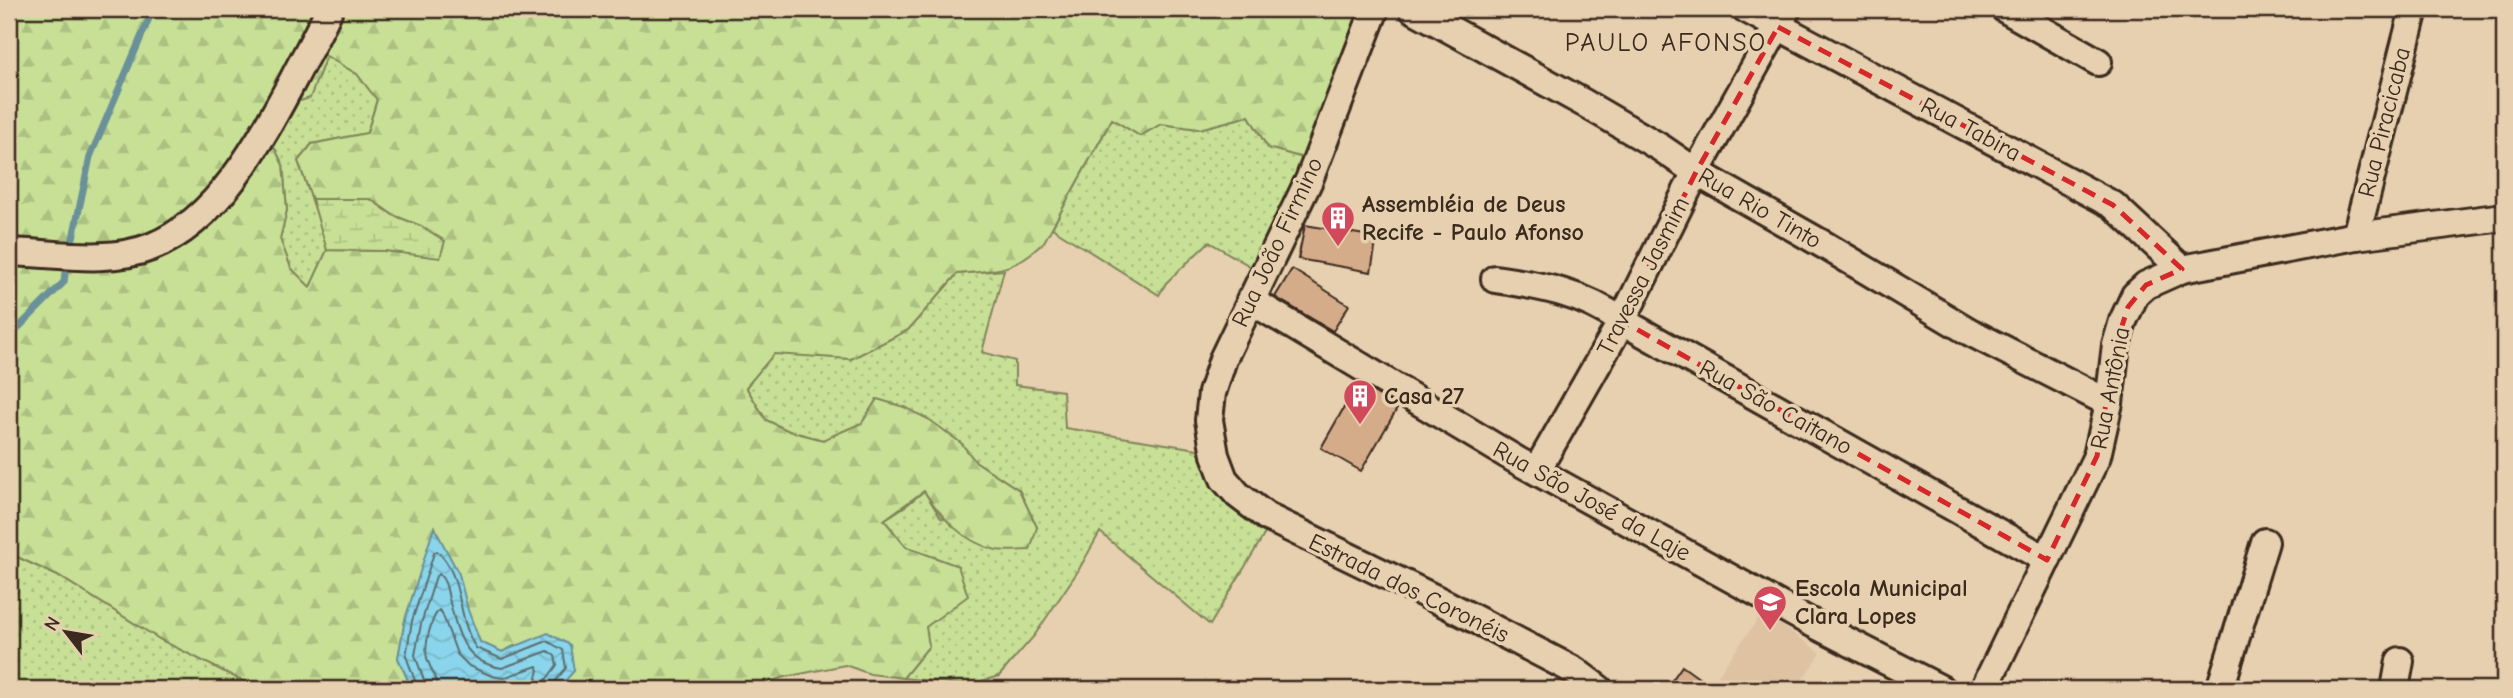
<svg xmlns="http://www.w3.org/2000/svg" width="2513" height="698" font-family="'Comic Neue',sans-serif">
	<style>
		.built { fill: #dfc2a2 }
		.grass { fill: url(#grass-dots); stroke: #81855a; stroke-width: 2 }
		.forest { fill: url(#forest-firs); stroke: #81855a; stroke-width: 2 }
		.wetland { fill: url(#wetland-marsh); stroke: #81855a; stroke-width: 2 }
		.water { fill: url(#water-waves); stroke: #6a9199; stroke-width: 2 }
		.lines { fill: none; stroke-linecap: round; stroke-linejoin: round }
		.shore { stroke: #5b6e70; stroke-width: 2 }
		.stream { stroke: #6a9199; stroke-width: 7 }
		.building { fill: #d5ac8a; stroke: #3b2a1e; stroke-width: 2 }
		.minor-casing { stroke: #3b2a1e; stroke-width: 32 }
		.minor { stroke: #e7d0b0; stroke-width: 26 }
		.marked { fill: none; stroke: #d62828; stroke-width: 5; stroke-dasharray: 14 9; stroke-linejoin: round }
		.labels { text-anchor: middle; stroke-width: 7; stroke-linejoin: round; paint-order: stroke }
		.street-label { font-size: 24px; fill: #3b2a1e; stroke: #e7d0b0 }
		.poi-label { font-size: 24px; font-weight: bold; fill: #3b2a1e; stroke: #e7d0b0; text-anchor: start }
		.neighbourhood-label { font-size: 26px; letter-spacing: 2px; fill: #3b2a1e; stroke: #e7d0b0 }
	</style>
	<defs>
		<pattern id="grass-dots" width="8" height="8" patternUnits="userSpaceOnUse" patternTransform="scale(1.75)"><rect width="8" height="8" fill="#c7e096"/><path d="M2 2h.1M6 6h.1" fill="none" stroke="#acc081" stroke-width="1.8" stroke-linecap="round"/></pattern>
		<pattern id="forest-firs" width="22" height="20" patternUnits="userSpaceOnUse" patternTransform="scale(1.75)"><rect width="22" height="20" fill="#c7e096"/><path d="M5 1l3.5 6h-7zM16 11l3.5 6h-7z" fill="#acc081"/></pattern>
		<pattern id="wetland-marsh" width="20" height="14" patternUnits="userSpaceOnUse" patternTransform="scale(1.75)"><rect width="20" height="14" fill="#c7e096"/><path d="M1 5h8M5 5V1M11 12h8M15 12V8" fill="none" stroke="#acc081"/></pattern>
		<pattern id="water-waves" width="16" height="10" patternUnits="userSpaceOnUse" patternTransform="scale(1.75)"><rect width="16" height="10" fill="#8ad5eb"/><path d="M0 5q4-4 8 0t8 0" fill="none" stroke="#78b7c9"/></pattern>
	</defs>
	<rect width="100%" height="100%" fill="#e7d0b0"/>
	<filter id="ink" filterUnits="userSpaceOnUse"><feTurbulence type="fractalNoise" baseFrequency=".0143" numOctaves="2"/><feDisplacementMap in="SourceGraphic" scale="14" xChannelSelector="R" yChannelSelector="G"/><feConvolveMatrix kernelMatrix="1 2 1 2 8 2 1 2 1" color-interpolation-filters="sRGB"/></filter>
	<g filter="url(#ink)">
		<!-- built -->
		<path class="built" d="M1763,612L1821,653L1795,689H1708Z"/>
		<!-- grass -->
		<g class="grass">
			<path d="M326,56L357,74L377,99L367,133L312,144L298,161L321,226L327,250L310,288L291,268L280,239L287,210L283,165L270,139L291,104L318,77Z"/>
			<path d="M1249,116L1268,148L1307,159L1255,269L1209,242L1166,283L1159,295L1052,228L1112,119L1140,136L1161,124L1199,129Z"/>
			<path d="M1004,270L982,352L1015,361V385L1063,391L1065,428L1197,449L1217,489L1267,530L1210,625L1100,532L1078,571L1034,636L999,676L968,685L903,678L929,646L925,628L958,566L906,547L884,520L907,505L924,491L941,518L1037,527L1019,490L975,461L961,443L877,399L862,423L823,440L789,431L766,420L746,387L774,353L851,359L908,330L957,274Z"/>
			<path d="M9,553L62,578L161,640L253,686L252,689H9Z"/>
		</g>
		<!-- forest -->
		<g class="forest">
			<path d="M9,9H318L259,123L212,191L181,222L145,238L106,246H9Z"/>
			<path d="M332,9H1366L1307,159L1268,148L1249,116L1199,129L1161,124L1140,136L1112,119L1044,242C1013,272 998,270 957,274L908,330L851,359L774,354L746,387L766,420L789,431L823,440L862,423L877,399L904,407L930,420L961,443L975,461L1019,490L1037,527L1030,550C1019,550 1006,552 996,550C963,542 942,518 924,491L884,520L906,547L958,566L968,596L926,627L929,646L903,678L870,674L845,665L785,677L745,689H558L574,670L516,645L502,652L480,642L435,527L405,620L398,658L412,689H252L253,686L161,640L62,578L9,553V261L150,255L270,139L283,165L287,210L280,239L291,268L310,287L327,250L385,251L440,257L421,226L393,215L370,199H312L298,161L312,144L367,133L377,100L357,74L326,56L310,98L291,104Z"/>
		</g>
		<!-- wetland -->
		<path class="wetland" d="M312,199H370L393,215L421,226L445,241L440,258L385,251L327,250Z"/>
		<!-- water -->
		<path class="water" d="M434,527L459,574L468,610L480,642L502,652L548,633L570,645L574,671L558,689H412L398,658L405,620Z"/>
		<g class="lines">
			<!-- shore -->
			<g class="shore">
				<path d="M418,689L406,656L412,621L434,553L437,551C463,573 457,620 476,648L502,659L547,641L563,650L566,668L554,683L553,689"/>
				<path d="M427,689L415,655L421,624L436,576L439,574C446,580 447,590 449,599C458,632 462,662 502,668L548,651L555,656L557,665L546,680L544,689"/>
				<path d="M437,689C437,677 430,669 427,658C424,646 431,618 439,610L442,613L457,654L469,666L492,676L503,678L537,666L539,670L534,689"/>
			</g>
			<!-- stream -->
			<g class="stream">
				<path d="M73,238L90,157L153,9"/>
				<path d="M9,337L64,282L65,274"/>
			</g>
		</g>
		<!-- building -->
		<g class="building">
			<path d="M1305,225L1377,237L1371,272L1298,259Z"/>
			<path d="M1292,269L1349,305L1333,331L1275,297Z"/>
			<path d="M1358,383L1398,407L1361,471L1321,448Z"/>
			<path d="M1682,666L1714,689H1666Z"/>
		</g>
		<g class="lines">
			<!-- minor casing -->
			<g class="minor-casing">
				<g id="minor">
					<path d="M1375,9L1309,180L1223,359L1212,393L1209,420L1215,455L1224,479L1238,495L1267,517L1448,605L1575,671L1599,689"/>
					<path d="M1413,9L1584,103L1661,148L1696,172L1826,246L1968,331L2109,403"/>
					<path d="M1746,9L2113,205L2182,269"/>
					<path d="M2005,9L2098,62"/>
					<path d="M2356,236L2414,9"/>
					<path d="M9,252C54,253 108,264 151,247C218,221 261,140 293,80C305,56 319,33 329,9"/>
					<path d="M1495,279C1544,286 1581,293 1622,321L2047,560"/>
					<path d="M1250,300L1518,461L1812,623L1941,689"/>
					<path d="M1537,470L1622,321L1696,172L1787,9"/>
					<path d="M1984,689L2097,456L2109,403L2116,345L2123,321L2135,295L2146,285L2182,269L2356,236L2504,217"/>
					<path d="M2220,689L2265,542"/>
					<path d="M2395,689L2400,661"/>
				</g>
			</g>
			<!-- minor -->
			<use href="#minor" class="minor"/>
		</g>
	</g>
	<!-- marked area -->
	<path class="marked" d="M1778,27L2113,205L2182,269L2146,285L2128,307L2116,345L2097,456L2047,560L1622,321L1696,172Z"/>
	<!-- icons -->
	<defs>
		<g id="building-pin" transform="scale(1.75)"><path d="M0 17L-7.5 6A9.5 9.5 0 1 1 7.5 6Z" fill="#d1495b" stroke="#e7d0b0"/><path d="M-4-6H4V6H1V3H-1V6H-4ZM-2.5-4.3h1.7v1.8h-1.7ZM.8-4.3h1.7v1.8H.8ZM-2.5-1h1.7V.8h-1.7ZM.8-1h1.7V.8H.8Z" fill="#fff"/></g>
		<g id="school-pin" transform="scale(1.75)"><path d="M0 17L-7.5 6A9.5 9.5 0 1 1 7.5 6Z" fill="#d1495b" stroke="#e7d0b0"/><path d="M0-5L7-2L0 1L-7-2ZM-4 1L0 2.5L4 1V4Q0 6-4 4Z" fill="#fff"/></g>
	</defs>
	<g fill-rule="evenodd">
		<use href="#building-pin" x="1338" y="218"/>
		<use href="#building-pin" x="1360" y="396"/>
		<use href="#school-pin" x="1770" y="602"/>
	</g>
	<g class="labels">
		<!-- street labels -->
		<g class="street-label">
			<text transform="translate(2384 122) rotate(-76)" y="8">Rua Piracicaba</text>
			<text transform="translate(1971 129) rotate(28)" y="8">Rua Tabira</text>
			<text transform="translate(1760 208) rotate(30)" y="8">Rua Rio Tinto</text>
			<text transform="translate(1277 242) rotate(-65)" y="8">Rua João Firmino</text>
			<text transform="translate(1643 276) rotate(-63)" y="8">Travessa Jasmim</text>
			<text transform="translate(2110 388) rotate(-79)" y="8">Rua Antônia</text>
			<text transform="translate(1776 407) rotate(29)" y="8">Rua São Caitano</text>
			<text transform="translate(1592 501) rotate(29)" y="8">Rua São José da Laje</text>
			<text transform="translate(1409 588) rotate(26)" y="8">Estrada dos Coronéis</text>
		</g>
		<!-- poi labels -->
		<g class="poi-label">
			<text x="1362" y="212">Assembléia de Deus<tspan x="1362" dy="28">Recife - Paulo Afonso</tspan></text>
			<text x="1384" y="404">Casa 27</text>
			<text x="1795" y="596">Escola Municipal<tspan x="1795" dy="28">Clara Lopes</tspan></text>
		</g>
		<!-- neighbourhood labels -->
		<g class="neighbourhood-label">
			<text x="1666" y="51">PAULO AFONSO</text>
		</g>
	</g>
	<!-- margin -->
	<rect width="2513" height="698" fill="none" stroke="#e7d0b0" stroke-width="35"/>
	<rect x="18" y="18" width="2478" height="663" fill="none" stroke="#3b2a1e" stroke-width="2.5" filter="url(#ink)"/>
	<!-- north arrow -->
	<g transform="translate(66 632) rotate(301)" stroke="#e7d0b0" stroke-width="5" paint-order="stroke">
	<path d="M0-5L12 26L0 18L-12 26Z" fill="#3b2a1e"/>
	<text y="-10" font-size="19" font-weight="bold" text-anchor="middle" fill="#3b2a1e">N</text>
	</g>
</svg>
